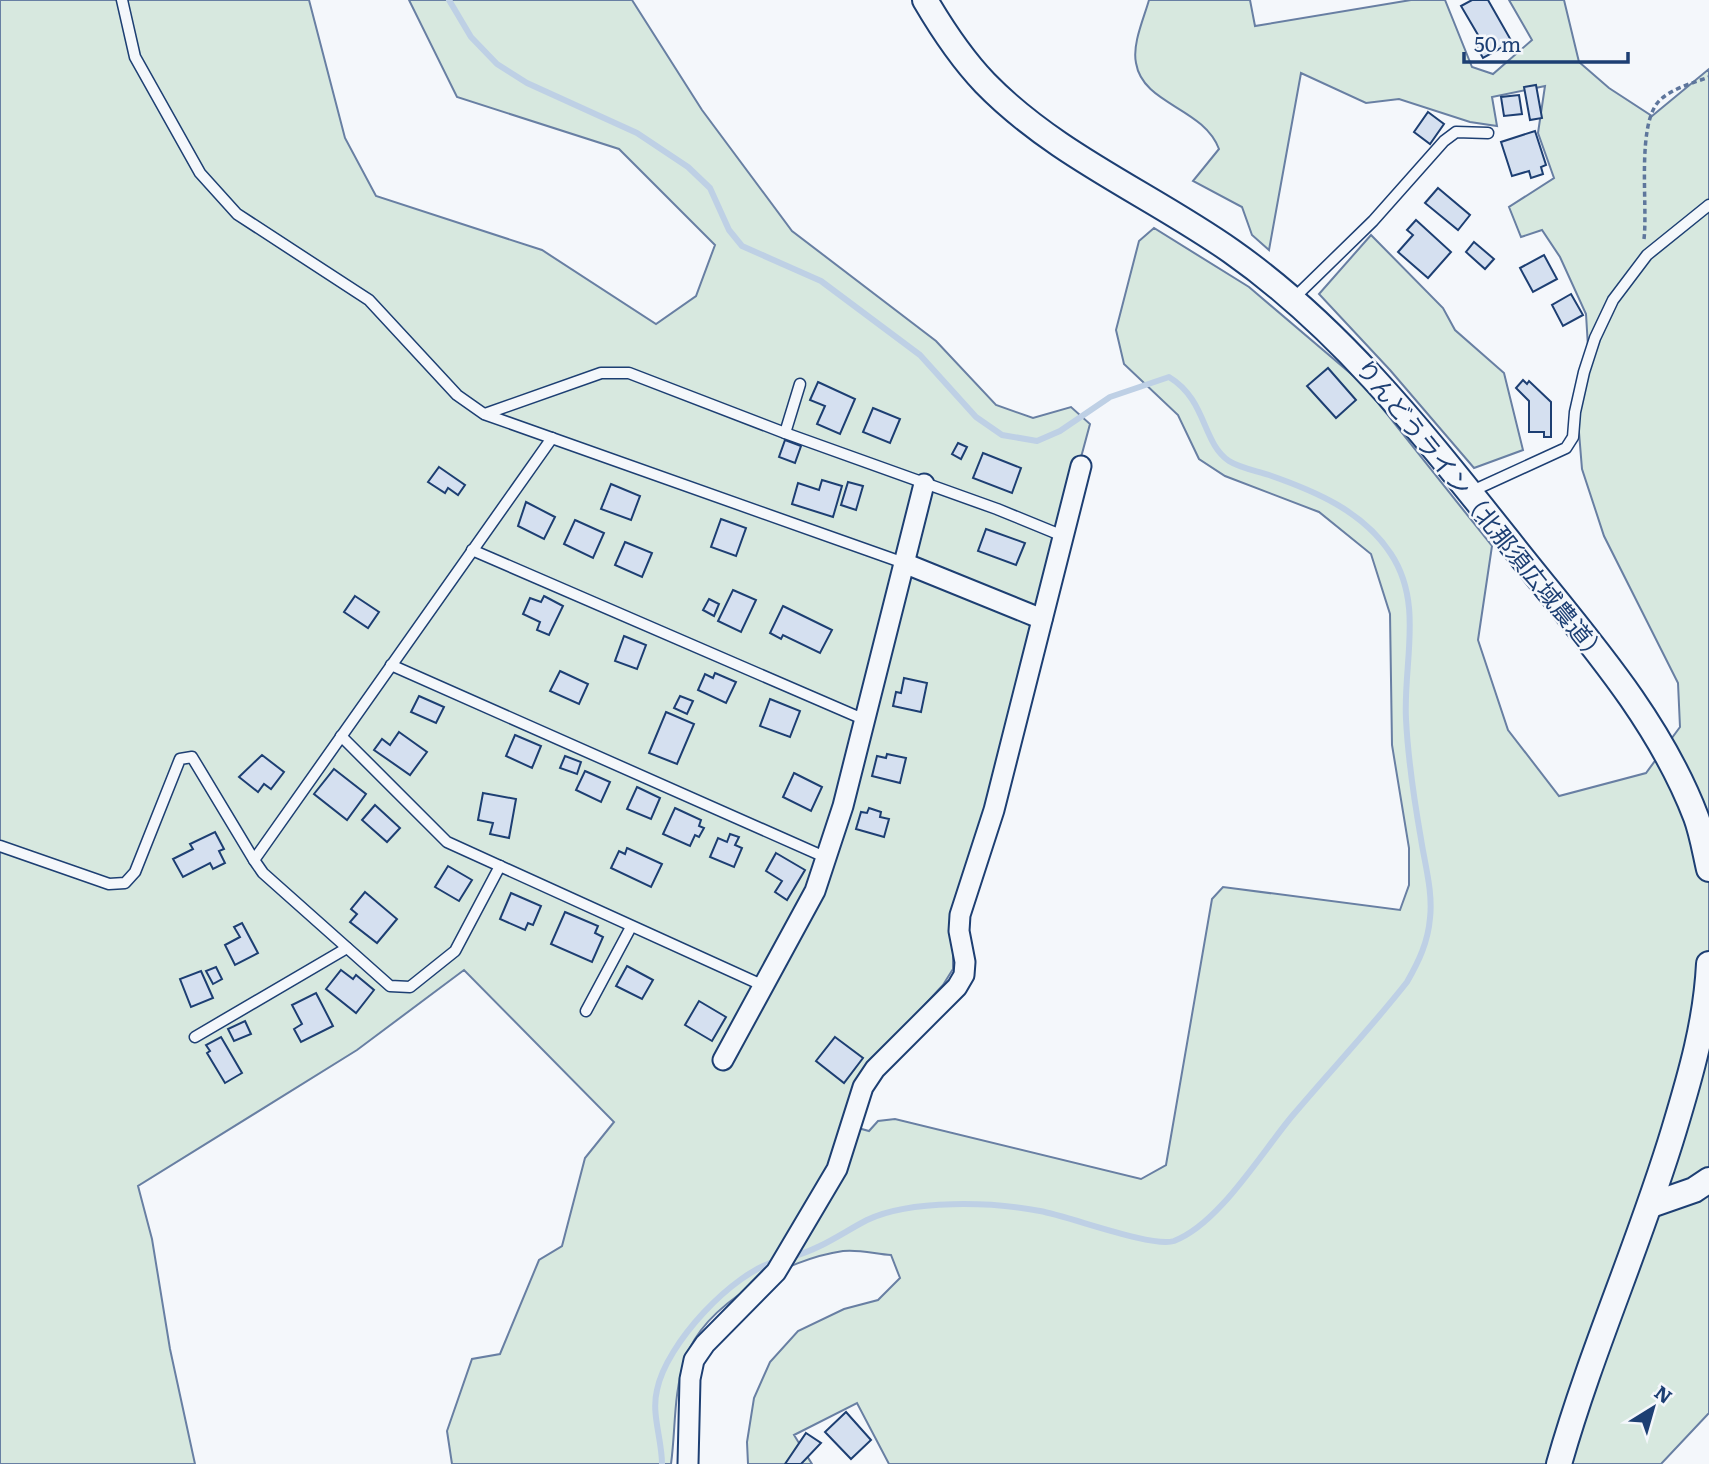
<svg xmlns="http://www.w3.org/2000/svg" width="1709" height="1464" font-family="Literata,'Noto Sans JP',serif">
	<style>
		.green { fill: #d7e8df; stroke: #687fa3; stroke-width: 2 }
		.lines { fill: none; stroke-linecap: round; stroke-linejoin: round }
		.stream { stroke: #bed0e5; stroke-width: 6 }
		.building { fill: #d5e0f0; stroke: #1d3f73; stroke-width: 2 }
		.service-casing { stroke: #1d3f73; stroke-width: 13 }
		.minor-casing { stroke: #1d3f73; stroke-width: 23 }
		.tertiary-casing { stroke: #1d3f73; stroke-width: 28 }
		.path { stroke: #5e769c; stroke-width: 3.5; stroke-dasharray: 5 3.5; stroke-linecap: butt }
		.service { stroke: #f4f7fb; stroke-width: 10 }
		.minor { stroke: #f4f7fb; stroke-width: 19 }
		.tertiary { stroke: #f4f7fb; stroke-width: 24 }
		.labels { text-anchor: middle; stroke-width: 5; stroke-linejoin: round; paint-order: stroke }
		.street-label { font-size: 24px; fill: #1d3f73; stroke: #f4f7fb }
	</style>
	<rect width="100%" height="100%" fill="#f4f7fb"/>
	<!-- green -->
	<g class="green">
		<path d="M0,0H309L345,138L376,196L542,250L656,324L696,296L715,245L619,149L457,97L409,0H632L702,110L792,231L936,341L996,405L1033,418L1071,407L1090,424L953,931V969L943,985L860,1075L844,1124L869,1131L878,1121L895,1119L1141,1179L1166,1165L1212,899L1223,887L1400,910L1409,885V848L1392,745L1390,614L1371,554L1319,512L1225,476L1199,459L1178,415L1124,364L1116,330L1139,241L1154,228L1249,287L1363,384L1492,546L1478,640L1508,730L1559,796L1646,773L1680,727L1678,683L1604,536L1582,469L1576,396L1588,347L1586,314L1560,257L1542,230L1521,237L1509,207L1554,178L1538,133L1545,86L1492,97L1497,126L1470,122L1399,99L1366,103L1301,73L1269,250L1252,235L1242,207L1193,181L1219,149C1203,107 1143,105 1136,63C1132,44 1144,18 1149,0H1250L1255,26L1411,0H1445L1472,67L1493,74L1532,40L1509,0H1564L1579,62L1609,88L1652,116L1709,69V1413L1661,1464H889L857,1403L794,1435L812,1464H748L747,1442L754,1398L770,1362L798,1331L844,1309L878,1300L900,1278L891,1255C876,1254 858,1249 843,1251C787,1259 705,1303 685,1359C673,1395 676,1427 671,1464H452L447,1431L472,1359L500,1354L539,1260L562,1246L585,1158L614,1122L464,970L357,1050L138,1186L152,1239L170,1349L195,1464H0Z"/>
		<path d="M1371,235L1443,308L1455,330L1504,373L1523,450L1474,468L1390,370L1319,294Z"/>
	</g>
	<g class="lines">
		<!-- stream -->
		<g class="stream">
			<path d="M449,0L471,37L497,64L527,83L637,133L688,167L710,188L729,230L742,246L821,281L920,355L976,417L1002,435L1037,441L1060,431L1110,397L1169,377C1207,400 1202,443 1229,461C1240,468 1257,471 1269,475C1315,491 1363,511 1391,554C1424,604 1403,663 1406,719C1408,759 1414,799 1421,839C1425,865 1433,892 1430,918C1428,942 1419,961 1407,982C1371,1028 1331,1070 1293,1115C1261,1153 1219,1224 1174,1241C1152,1248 1069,1216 1040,1211C993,1202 911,1199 867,1220C842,1233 819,1250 791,1257"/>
			<path d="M662,1464C662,1439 651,1414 657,1390C666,1344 733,1272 777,1261"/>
		</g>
	</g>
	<!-- building -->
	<g class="building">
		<path d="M1472,0H1488L1512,42L1483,58L1475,44L1481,40L1461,6Z"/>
		<path d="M1536,85L1542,118L1530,120L1524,87Z"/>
		<path d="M1519,95L1522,114L1504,116L1501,97Z"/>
		<path d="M1428,112L1444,124L1430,144L1414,132Z"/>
		<path d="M1535,131L1546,165L1541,167L1543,174L1531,178L1529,171L1512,176L1501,142Z"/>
		<path d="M1438,188L1470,215L1458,230L1425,203Z"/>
		<path d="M1416,220L1451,252L1428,278L1398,252L1413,235L1407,230Z"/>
		<path d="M1474,242L1494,259L1485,269L1466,252Z"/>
		<path d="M1544,255L1557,279L1533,292L1520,268Z"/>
		<path d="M1571,294L1583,315L1563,326L1552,305Z"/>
		<path d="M1328,368L1356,400L1336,418L1307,386Z"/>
		<path d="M1523,380L1527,384L1529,381L1551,402V437H1544V432H1529V401L1516,388Z"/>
		<path d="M818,382L855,399L840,434L817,424L825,406L810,400Z"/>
		<path d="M873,408L900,419L890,443L863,432Z"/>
		<path d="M785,440L801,446L795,463L779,457Z"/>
		<path d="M958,443L967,447L961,459L952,454Z"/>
		<path d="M983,453L1021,468L1012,493L973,478Z"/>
		<path d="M439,467L465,485L458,495L448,488L445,493L428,482Z"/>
		<path d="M822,480L842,486L833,517L792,504L798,483L819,490Z"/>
		<path d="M848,482L863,486L856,510L841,505Z"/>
		<path d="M611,484L640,496L631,520L601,509Z"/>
		<path d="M526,502L555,517L544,539L518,526Z"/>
		<path d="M721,519L746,528L736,556L711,547Z"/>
		<path d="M575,520L604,533L593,558L564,544Z"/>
		<path d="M986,529L1025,543L1016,565L978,551Z"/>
		<path d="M625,542L652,553L642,577L615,565Z"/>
		<path d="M733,590L756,600L741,632L718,621Z"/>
		<path d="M355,596L379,612L368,628L344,612Z"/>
		<path d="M544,596L563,606L549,635L537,630L540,622L523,614L530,598L541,602Z"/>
		<path d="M709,599L719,604L714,616L703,610Z"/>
		<path d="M783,606L832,630L820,653L783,635L781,639L770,633Z"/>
		<path d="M624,636L646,645L637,669L615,661Z"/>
		<path d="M560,671L588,684L579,704L550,691Z"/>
		<path d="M715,673L736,682L726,703L698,690L705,674L713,678Z"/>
		<path d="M904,678L927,683L921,712L893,706L896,692L901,693Z"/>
		<path d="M419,696L444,707L436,723L411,712Z"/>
		<path d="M680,696L693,701L687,714L674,708Z"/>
		<path d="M770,699L800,711L790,737L760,726Z"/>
		<path d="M666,712L694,724L677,764L649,753Z"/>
		<path d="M399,732L427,752L410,775L374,750L382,739L390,745Z"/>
		<path d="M515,735L541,746L532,768L506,756Z"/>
		<path d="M887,754L906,758L900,783L872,776L877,756L886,758Z"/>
		<path d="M262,755L284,772L271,789L264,784L258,792L239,777Z"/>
		<path d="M565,756L581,762L577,774L560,768Z"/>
		<path d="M334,769L366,794L347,820L314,794Z"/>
		<path d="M585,771L610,782L601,802L576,790Z"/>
		<path d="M794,773L822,787L811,811L783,797Z"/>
		<path d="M637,787L660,798L651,819L627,809Z"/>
		<path d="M483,793L516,799L509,838L490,834L493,823L478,820Z"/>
		<path d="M375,805L400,828L387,842L362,820Z"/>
		<path d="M675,808L701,820L699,826L704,828L699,837L695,835L690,846L663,834Z"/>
		<path d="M869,808L881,812L880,817L889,819L884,837L856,829L861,812L867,813Z"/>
		<path d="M215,832L224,849L219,851L225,863L213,869L210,863L183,877L173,859L193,849L190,844Z"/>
		<path d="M730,834L739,837L735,845L742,848L734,867L710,857L718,838L727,842Z"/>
		<path d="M627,848L662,864L651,887L611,868L619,851L625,854Z"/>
		<path d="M776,853L805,870L787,900L775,892L782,881L766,871Z"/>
		<path d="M448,866L472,880L459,901L435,887Z"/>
		<path d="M365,892L397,919L377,943L350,922L357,914L351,909Z"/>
		<path d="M511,893L541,906L533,925L528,923L525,930L500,919Z"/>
		<path d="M565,912L598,926L595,933L603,937L592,962L551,944Z"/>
		<path d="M242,923L258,953L235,965L225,945L240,937L234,927Z"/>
		<path d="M627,966L653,980L642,999L616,986Z"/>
		<path d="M216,967L222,979L213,984L206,971Z"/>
		<path d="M341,970L353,979L356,975L374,990L356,1013L326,989Z"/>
		<path d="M201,971L213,998L191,1007L180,979Z"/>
		<path d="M316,993L333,1026L301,1042L294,1029L302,1024L292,1005Z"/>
		<path d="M699,1001L726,1017L712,1041L685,1025Z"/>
		<path d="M245,1021L251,1034L234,1041L228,1029Z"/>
		<path d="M221,1037L242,1073L225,1083L207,1053L210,1051L206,1045Z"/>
		<path d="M835,1037L863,1058L844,1083L816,1061Z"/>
		<path d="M846,1412L871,1440L851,1459L825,1432Z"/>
		<path d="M806,1433L821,1443L801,1464H785Z"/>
	</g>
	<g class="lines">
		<!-- service casing -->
		<g class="service-casing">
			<g id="service">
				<path d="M122,0L135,57L200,173L237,214L369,300L457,395L484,414L904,563"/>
				<path d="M1293,299L1373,221L1444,141L1456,132L1488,133"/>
				<path d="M485,414L601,373H629L785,433L997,509L1063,536"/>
				<path d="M785,433L800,384"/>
				<path d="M1470,492L1566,448L1573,437L1575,412L1584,372L1595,338L1613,300L1647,255L1709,205"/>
				<path d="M472,550L863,719"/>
				<path d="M391,665L827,858"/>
				<path d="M341,736L447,842L764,986"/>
				<path d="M0,846L109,884L125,883L135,872L180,759L192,757L254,860L552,438"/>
				<path d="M254,860L263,873L390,986L410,987L455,951L500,866"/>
				<path d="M586,1011L631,927"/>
				<path d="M195,1037L347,948"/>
			</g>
		</g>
		<!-- minor casing -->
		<g class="minor-casing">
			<g id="minor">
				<path d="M904,563L1042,619"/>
				<path d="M723,1060L815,891L843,806L924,484"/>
				<path d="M688,1464L690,1379L694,1360L705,1344L776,1272L837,1169L863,1087L875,1069L957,987L964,975L965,962L959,931L960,915L994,810L1081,466"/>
			</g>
		</g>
		<!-- tertiary casing -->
		<g class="tertiary-casing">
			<g id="tertiary">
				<path d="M925,0C942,29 961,58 985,83C1055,155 1150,194 1231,251C1342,329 1424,435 1508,540C1576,627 1656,712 1696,817C1702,833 1705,852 1709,869"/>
				<path d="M1651,1205L1694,1190L1709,1180"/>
				<path d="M1559,1464C1591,1351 1640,1243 1674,1130C1691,1074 1706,1022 1709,964"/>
			</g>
		</g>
		<!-- path -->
		<path class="path" d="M1644,239C1648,204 1636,123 1660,100C1673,88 1693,83 1709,77"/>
		<!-- service -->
		<use href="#service" class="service"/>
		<!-- minor -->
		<use href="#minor" class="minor"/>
		<!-- tertiary -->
		<use href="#tertiary" class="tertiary"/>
	</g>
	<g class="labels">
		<!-- street labels -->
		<g class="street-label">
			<text transform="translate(1481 512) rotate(51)" y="8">りんどうライン（北那須広域農道）</text>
		</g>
	</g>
	<!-- north arrow -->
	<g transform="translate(1653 1408) rotate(37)" stroke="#f4f7fb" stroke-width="5" paint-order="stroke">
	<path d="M0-5L12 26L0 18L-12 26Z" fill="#1d3f73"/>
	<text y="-10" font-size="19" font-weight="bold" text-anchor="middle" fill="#1d3f73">N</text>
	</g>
	<!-- scale -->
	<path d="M1464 52v10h164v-10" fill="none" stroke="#1d3f73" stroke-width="3.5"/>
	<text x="1474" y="52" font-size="21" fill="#1d3f73" stroke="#f4f7fb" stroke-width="5" paint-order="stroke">50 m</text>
</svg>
